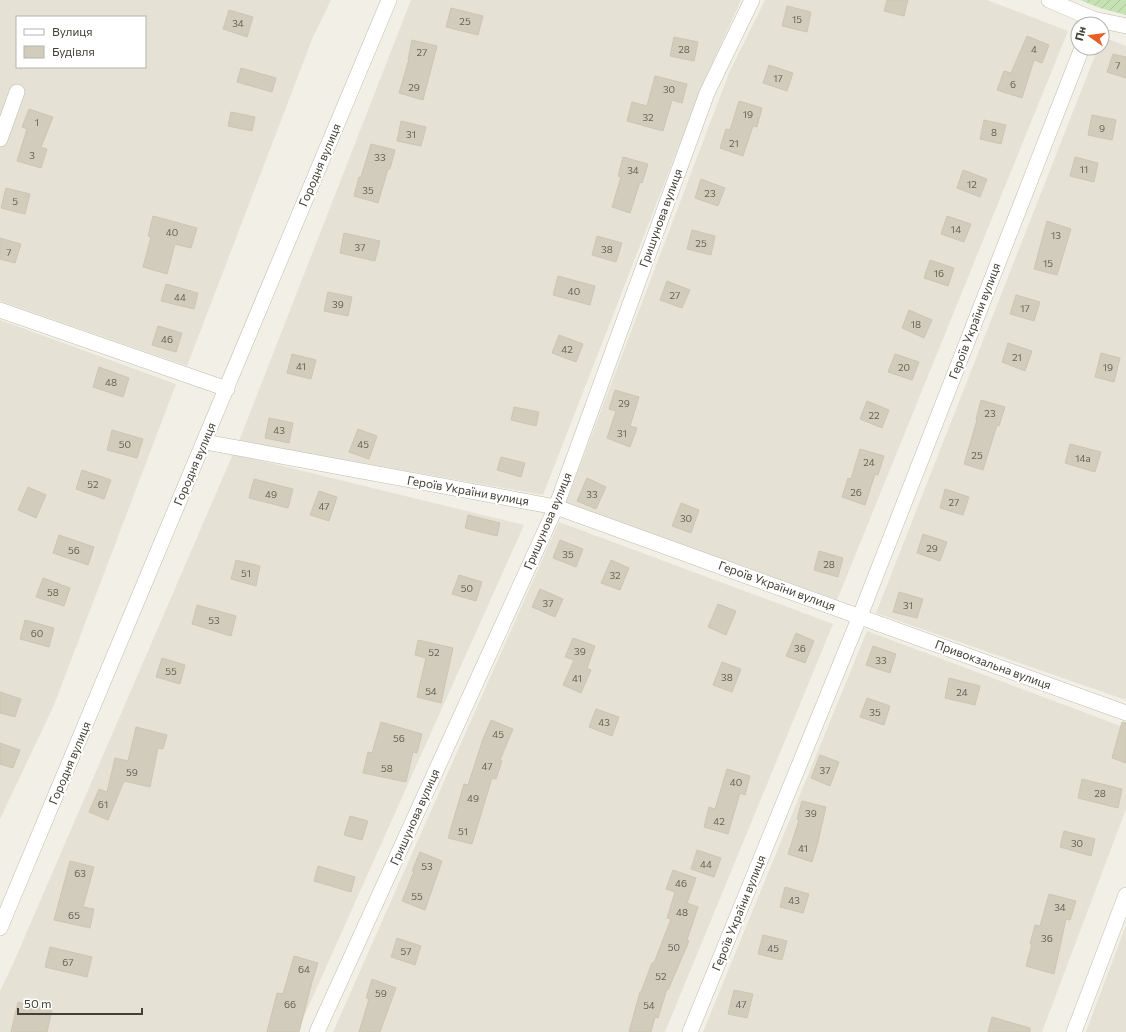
<svg xmlns="http://www.w3.org/2000/svg" width="1126" height="1032" font-family="Commissioner,sans-serif">
	<style>
		.residential { fill: #e5e2d5; fill-rule: evenodd }
		.garden { fill: url(#garden-furrows) }
		.building { fill: #d2ccbc; stroke: #ccc5b0 }
		.lines { fill: none; stroke-linecap: round; stroke-linejoin: round }
		.minor-casing { stroke: #bfbbac; stroke-width: 16 }
		.minor { stroke: #fff; stroke-width: 15 }
		.labels { text-anchor: middle; stroke-width: 4; stroke-linejoin: round; paint-order: stroke }
		.number-label { font-size: 10px; fill: #676358 }
		.street-label { font-size: 12px; fill: #434036; stroke: #fff }
	</style>
	<defs>
		<pattern id="garden-furrows" width="10" height="10" patternUnits="userSpaceOnUse"><rect width="10" height="10" fill="#c6e2b2"/><path d="M-1 1l2-2M0 10L10 0M9 11l2-2" fill="none" stroke="#abc39a"/></pattern>
	</defs>
	<rect width="100%" height="100%" fill="#f1efe6"/>
	<!-- residential -->
	<g class="residential">
		<path d="M0,0H331L313,37L187,366L0,301ZM17,17H145V67H17Z"/>
		<path d="M411,0H741L703,84L543,495L239,441Z"/>
		<path d="M765,0H987L1068,31L837,600L566,503L729,73Z"/>
		<path d="M1103,37L1126,46V700L876,613L1098,48H1102Z"/>
		<path d="M0,320L176,384L54,705L0,819Z"/>
		<path d="M233,454L524,525L297,1032H0V991L13,964Z"/>
		<path d="M559,522L833,624L665,1032H333Z"/>
		<path d="M867,631L1126,728V809L1042,1032H703Z"/>
		<path d="M1126,925V1032H1086Z"/>
	</g>
	<!-- garden -->
	<path class="garden" d="M1080,0H1126V15L1100,8Z"/>
	<!-- building -->
	<g class="building">
		<path d="M887,0H908L904,16L884,11Z"/>
		<path d="M787,6L811,12L807,32L782,26Z"/>
		<path d="M451,8L483,16L478,35L446,27Z"/>
		<path d="M229,10L253,17L247,37L223,29Z"/>
		<path d="M1027,36L1049,45L1042,63L1034,60L1022,98L997,90L1004,71L1011,73Z"/>
		<path d="M674,37L698,42L694,61L670,56Z"/>
		<path d="M412,40L437,46L423,100L399,93L409,59H408Z"/>
		<path d="M1113,54L1126,57V78L1107,72Z"/>
		<path d="M769,65L793,73L787,91L763,83Z"/>
		<path d="M241,68L276,78L272,92L237,82Z"/>
		<path d="M655,76L687,84L682,103L672,100L663,131L627,121L632,102L647,106Z"/>
		<path d="M739,101L762,108L757,127L753,126L743,156L720,148L726,129L730,130Z"/>
		<path d="M29,109L53,117L41,147L47,149L41,168L17,161L27,129L22,127Z"/>
		<path d="M231,112L255,117L252,131L228,126Z"/>
		<path d="M1092,115L1116,120L1112,140L1088,135Z"/>
		<path d="M984,120L1006,125L1001,144L980,139Z"/>
		<path d="M401,121L426,127L421,146L397,141Z"/>
		<path d="M371,144L395,150L390,169H388L378,203L354,196L359,177H361Z"/>
		<path d="M623,157L648,164L642,183L640,182L630,213L612,207L621,177L618,176Z"/>
		<path d="M1075,157L1098,163L1094,182L1070,176Z"/>
		<path d="M963,170L987,179L980,197L957,188Z"/>
		<path d="M701,179L725,188L718,206L695,198Z"/>
		<path d="M6,188L30,194L25,214L1,208Z"/>
		<path d="M153,216L197,228L191,248L175,244L167,274L143,267L151,237L148,236Z"/>
		<path d="M947,216L971,224L964,242L941,234Z"/>
		<path d="M1047,221L1071,229L1057,275L1034,269Z"/>
		<path d="M692,230L715,236L711,255L687,249Z"/>
		<path d="M344,233L380,241L375,261L340,253Z"/>
		<path d="M597,236L622,243L616,262L592,255Z"/>
		<path d="M0,238L21,244L15,263L0,259Z"/>
		<path d="M930,260L954,268L948,286L924,278Z"/>
		<path d="M558,276L595,286L590,305L553,295Z"/>
		<path d="M667,281L690,290L682,308L660,300Z"/>
		<path d="M166,284L198,293L194,309L161,301Z"/>
		<path d="M328,292L352,297L348,316L324,311Z"/>
		<path d="M1016,295L1040,302L1034,321L1010,314Z"/>
		<path d="M909,310L932,320L924,338L902,328Z"/>
		<path d="M158,326L182,333L176,352L152,345Z"/>
		<path d="M559,335L583,344L576,362L552,353Z"/>
		<path d="M1008,343L1032,351L1025,371L1002,362Z"/>
		<path d="M1101,353L1120,358L1114,382L1095,377Z"/>
		<path d="M292,354L316,360L311,379L287,373Z"/>
		<path d="M895,354L919,362L912,380L888,372Z"/>
		<path d="M99,367L129,378L123,397L93,387Z"/>
		<path d="M615,390L639,397L630,426L637,428L630,447L607,438L616,411L609,409Z"/>
		<path d="M981,400L1005,407L999,426L997,425L983,470L964,464L977,420L976,419Z"/>
		<path d="M867,401L889,410L882,428L860,419Z"/>
		<path d="M514,407L539,412L536,426L511,420Z"/>
		<path d="M269,418L293,423L289,443L265,438Z"/>
		<path d="M358,429L377,436L369,459L349,452Z"/>
		<path d="M112,430L143,439L137,458L107,450Z"/>
		<path d="M1070,444L1101,452L1095,472L1065,463Z"/>
		<path d="M860,449L884,456L878,475L875,474L865,505L842,497L848,478L851,479Z"/>
		<path d="M501,457L525,463L521,477L497,470Z"/>
		<path d="M82,470L111,480L104,499L76,489Z"/>
		<path d="M587,478L606,487L596,509L577,501Z"/>
		<path d="M254,479L293,489L288,508L249,498Z"/>
		<path d="M28,487L46,495L36,518L18,510Z"/>
		<path d="M945,489L969,497L963,515L940,508Z"/>
		<path d="M319,491L337,497L329,521L310,515Z"/>
		<path d="M681,503L699,510L691,533L672,526Z"/>
		<path d="M468,515L500,523L497,536L465,528Z"/>
		<path d="M923,534L947,542L940,561L917,553Z"/>
		<path d="M59,535L94,547L88,565L53,553Z"/>
		<path d="M560,540L583,549L576,567L553,558Z"/>
		<path d="M819,551L843,558L838,577L814,570Z"/>
		<path d="M236,560L260,566L256,586L231,579Z"/>
		<path d="M611,560L629,568L620,590L601,583Z"/>
		<path d="M459,575L482,582L476,601L452,594Z"/>
		<path d="M43,578L70,588L64,606L36,597Z"/>
		<path d="M540,589L563,599L555,617L532,607Z"/>
		<path d="M899,592L923,599L917,618L893,612Z"/>
		<path d="M718,604L736,611L726,635L708,627Z"/>
		<path d="M197,605L236,616L231,636L192,624Z"/>
		<path d="M25,620L54,628L49,647L20,639Z"/>
		<path d="M796,633L814,641L805,663L786,656Z"/>
		<path d="M573,638L595,646L587,668L591,670L581,693L563,685L574,660L565,657Z"/>
		<path d="M418,640L453,648L441,703L417,697L426,658L415,655Z"/>
		<path d="M873,646L896,654L890,673L866,665Z"/>
		<path d="M162,658L185,665L180,684L156,677Z"/>
		<path d="M722,662L741,669L732,692L713,685Z"/>
		<path d="M949,678L980,686L975,705L945,698Z"/>
		<path d="M0,692L21,699L15,717L0,713Z"/>
		<path d="M867,698L890,706L884,725L860,717Z"/>
		<path d="M596,709L619,717L612,736L589,727Z"/>
		<path d="M491,720L513,729L500,760L502,761L496,779L492,778L472,844L448,838L464,784L468,785L483,739Z"/>
		<path d="M381,722L422,734L417,753L413,752L406,782L363,773L368,752L372,753Z"/>
		<path d="M1122,722L1126,723V763L1112,758Z"/>
		<path d="M136,727L167,735L163,749L158,748L150,787L124,781L108,820L89,812L99,789L107,792L115,758L128,761Z"/>
		<path d="M0,743L20,750L13,768L0,764Z"/>
		<path d="M820,755L839,762L830,786L811,778Z"/>
		<path d="M727,769L750,776L745,795L740,793L728,834L704,827L709,807L715,809Z"/>
		<path d="M1082,779L1122,789L1118,808L1078,798Z"/>
		<path d="M802,801L826,807L818,842L812,862L788,854L799,820L797,819Z"/>
		<path d="M350,816L368,821L362,840L344,835Z"/>
		<path d="M1064,831L1095,839L1091,856L1060,847Z"/>
		<path d="M697,850L721,858L714,877L691,869Z"/>
		<path d="M420,852L442,861L425,910L402,901L414,871H412Z"/>
		<path d="M70,861L94,867L83,907L94,909L90,928L54,920Z"/>
		<path d="M318,866L355,877L351,892L314,881Z"/>
		<path d="M673,870L696,878L687,903L698,907L687,940L689,941L668,990L667,989L658,1018L655,1017L651,1032H629L640,992H641L652,963H654L671,919L667,918L675,892L666,889Z"/>
		<path d="M785,887L809,894L803,913L780,907Z"/>
		<path d="M1049,894L1076,901L1070,920L1066,919L1054,974L1026,966L1032,944H1030L1035,925L1040,926Z"/>
		<path d="M763,935L787,941L782,960L758,954Z"/>
		<path d="M397,938L421,946L415,965L391,957Z"/>
		<path d="M50,947L92,957L87,977L45,967Z"/>
		<path d="M294,956L318,963L312,982L299,1032H267L277,993L283,994Z"/>
		<path d="M372,979L396,988L380,1032H359L369,999L366,998Z"/>
		<path d="M734,990L753,994L747,1018L728,1014Z"/>
		<path d="M18,1002L52,1010L47,1032H11Z"/>
		<path d="M992,1017L1030,1028V1032H988Z"/>
	</g>
	<g class="lines">
		<!-- minor casing -->
		<g class="minor-casing">
			<g id="minor">
				<path d="M1049,0L1093,19L1126,26"/>
				<path d="M0,139L17,92"/>
				<path d="M0,310L227,389"/>
				<path d="M205,442L556,507L1126,713"/>
				<path d="M0,928L389,0"/>
				<path d="M317,1032L556,507L707,93L752,0"/>
				<path d="M690,1032L860,616L1082,48"/>
				<path d="M1074,1032L1126,895"/>
			</g>
		</g>
		<!-- minor -->
		<use href="#minor" class="minor"/>
	</g>
	<g class="labels">
		<!-- number labels -->
		<g class="number-label">
			<text x="797" y="23">15</text>
			<text x="465" y="25">25</text>
			<text x="238" y="27">34</text>
			<text x="684" y="53">28</text>
			<text x="1034" y="53">4</text>
			<text x="422" y="56">27</text>
			<text x="1118" y="69">7</text>
			<text x="778" y="82">17</text>
			<text x="1013" y="88">6</text>
			<text x="414" y="91">29</text>
			<text x="669" y="93">30</text>
			<text x="748" y="118">19</text>
			<text x="648" y="121">32</text>
			<text x="37" y="126">1</text>
			<text x="1102" y="132">9</text>
			<text x="994" y="136">8</text>
			<text x="411" y="138">31</text>
			<text x="734" y="147">21</text>
			<text x="32" y="159">3</text>
			<text x="380" y="161">33</text>
			<text x="1084" y="173">11</text>
			<text x="633" y="174">34</text>
			<text x="972" y="188">12</text>
			<text x="368" y="194">35</text>
			<text x="710" y="197">23</text>
			<text x="15" y="205">5</text>
			<text x="956" y="233">14</text>
			<text x="172" y="236">40</text>
			<text x="1056" y="239">13</text>
			<text x="701" y="247">25</text>
			<text x="360" y="251">37</text>
			<text x="607" y="253">38</text>
			<text x="9" y="256">7</text>
			<text x="1048" y="267">15</text>
			<text x="939" y="277">16</text>
			<text x="574" y="295">40</text>
			<text x="675" y="299">27</text>
			<text x="180" y="301">44</text>
			<text x="338" y="308">39</text>
			<text x="1025" y="312">17</text>
			<text x="916" y="328">18</text>
			<text x="167" y="343">46</text>
			<text x="567" y="353">42</text>
			<text x="1017" y="361">21</text>
			<text x="301" y="370">41</text>
			<text x="904" y="371">20</text>
			<text x="1108" y="371">19</text>
			<text x="111" y="386">48</text>
			<text x="624" y="407">29</text>
			<text x="990" y="417">23</text>
			<text x="874" y="419">22</text>
			<text x="279" y="434">43</text>
			<text x="622" y="437">31</text>
			<text x="125" y="448">50</text>
			<text x="363" y="448">45</text>
			<text x="977" y="459">25</text>
			<text x="1083" y="462">14а</text>
			<text x="869" y="466">24</text>
			<text x="93" y="488">52</text>
			<text x="856" y="496">26</text>
			<text x="271" y="498">49</text>
			<text x="592" y="498">33</text>
			<text x="954" y="506">27</text>
			<text x="324" y="510">47</text>
			<text x="686" y="522">30</text>
			<text x="932" y="552">29</text>
			<text x="74" y="554">56</text>
			<text x="568" y="558">35</text>
			<text x="829" y="568">28</text>
			<text x="246" y="577">51</text>
			<text x="615" y="579">32</text>
			<text x="467" y="592">50</text>
			<text x="53" y="596">58</text>
			<text x="548" y="607">37</text>
			<text x="908" y="609">31</text>
			<text x="214" y="624">53</text>
			<text x="37" y="637">60</text>
			<text x="800" y="652">36</text>
			<text x="580" y="655">39</text>
			<text x="434" y="656">52</text>
			<text x="881" y="664">33</text>
			<text x="171" y="675">55</text>
			<text x="727" y="681">38</text>
			<text x="577" y="682">41</text>
			<text x="431" y="695">54</text>
			<text x="962" y="696">24</text>
			<text x="875" y="716">35</text>
			<text x="604" y="726">43</text>
			<text x="498" y="738">45</text>
			<text x="399" y="742">56</text>
			<text x="487" y="770">47</text>
			<text x="387" y="772">58</text>
			<text x="825" y="774">37</text>
			<text x="132" y="776">59</text>
			<text x="736" y="786">40</text>
			<text x="1100" y="797">28</text>
			<text x="473" y="802">49</text>
			<text x="103" y="808">61</text>
			<text x="811" y="817">39</text>
			<text x="719" y="825">42</text>
			<text x="463" y="835">51</text>
			<text x="1077" y="847">30</text>
			<text x="803" y="852">41</text>
			<text x="706" y="868">44</text>
			<text x="427" y="870">53</text>
			<text x="80" y="877">63</text>
			<text x="681" y="887">46</text>
			<text x="417" y="900">55</text>
			<text x="794" y="904">43</text>
			<text x="1060" y="911">34</text>
			<text x="682" y="916">48</text>
			<text x="74" y="919">65</text>
			<text x="1047" y="942">36</text>
			<text x="674" y="951">50</text>
			<text x="773" y="952">45</text>
			<text x="406" y="955">57</text>
			<text x="68" y="966">67</text>
			<text x="304" y="973">64</text>
			<text x="661" y="980">52</text>
			<text x="381" y="997">59</text>
			<text x="290" y="1008">66</text>
			<text x="741" y="1008">47</text>
			<text x="649" y="1009">54</text>
		</g>
		<!-- street labels -->
		<g class="street-label">
			<text transform="translate(320 165) rotate(-67)" y="4">Городня вулиця</text>
			<text transform="translate(661 218) rotate(-70)" y="4">Гришунова вулиця</text>
			<text transform="translate(975 321) rotate(-69)" y="4">Героїв України вулиця</text>
			<text transform="translate(195 464) rotate(-67)" y="4">Городня вулиця</text>
			<text transform="translate(468 491) rotate(10)" y="4">Героїв України вулиця</text>
			<text transform="translate(548 521) rotate(-67)" y="4">Гришунова вулиця</text>
			<text transform="translate(777 586) rotate(20)" y="4">Героїв України вулиця</text>
			<text transform="translate(993 665) rotate(20)" y="4">Привокзальна вулиця</text>
			<text transform="translate(70 763) rotate(-67)" y="4">Городня вулиця</text>
			<text transform="translate(415 817) rotate(-66)" y="4">Гришунова вулиця</text>
			<text transform="translate(739 913) rotate(-68)" y="4">Героїв України вулиця</text>
		</g>
	</g>
	<!-- legend -->
	<rect x="16" y="16" width="130" height="52" fill="#ffffff" stroke="#b4b3af"/>
	<rect x="24" y="29" width="20" height="6" fill="#ffffff" stroke="#b4b3af"/>
	<text x="52" y="36" font-size="12" fill="#434036">Вулиця</text>
	<rect x="24" y="46" width="20" height="12" fill="#d2ccbc" stroke="#b4b3af"/>
	<text x="52" y="56" font-size="12" fill="#434036">Будівля</text>
	<!-- north arrow -->
	<g transform="translate(1090 36) rotate(284)"><circle r="19" fill="#ffffff" stroke="#b4b3af"/>
	<path d="M0-3L7 15L0 10L-7 15Z" fill="#e75e27"/>
	<text y="-6" font-size="11" font-weight="bold" text-anchor="middle" fill="#434036">Пн</text>
	</g>
	<!-- scale -->
	<path d="M18 1008v6h124v-6" fill="none" stroke="#434036" stroke-width="2"/>
	<text x="24" y="1008" font-size="12" fill="#434036" stroke="#ffffff" stroke-width="3" paint-order="stroke">50 m</text>
</svg>
